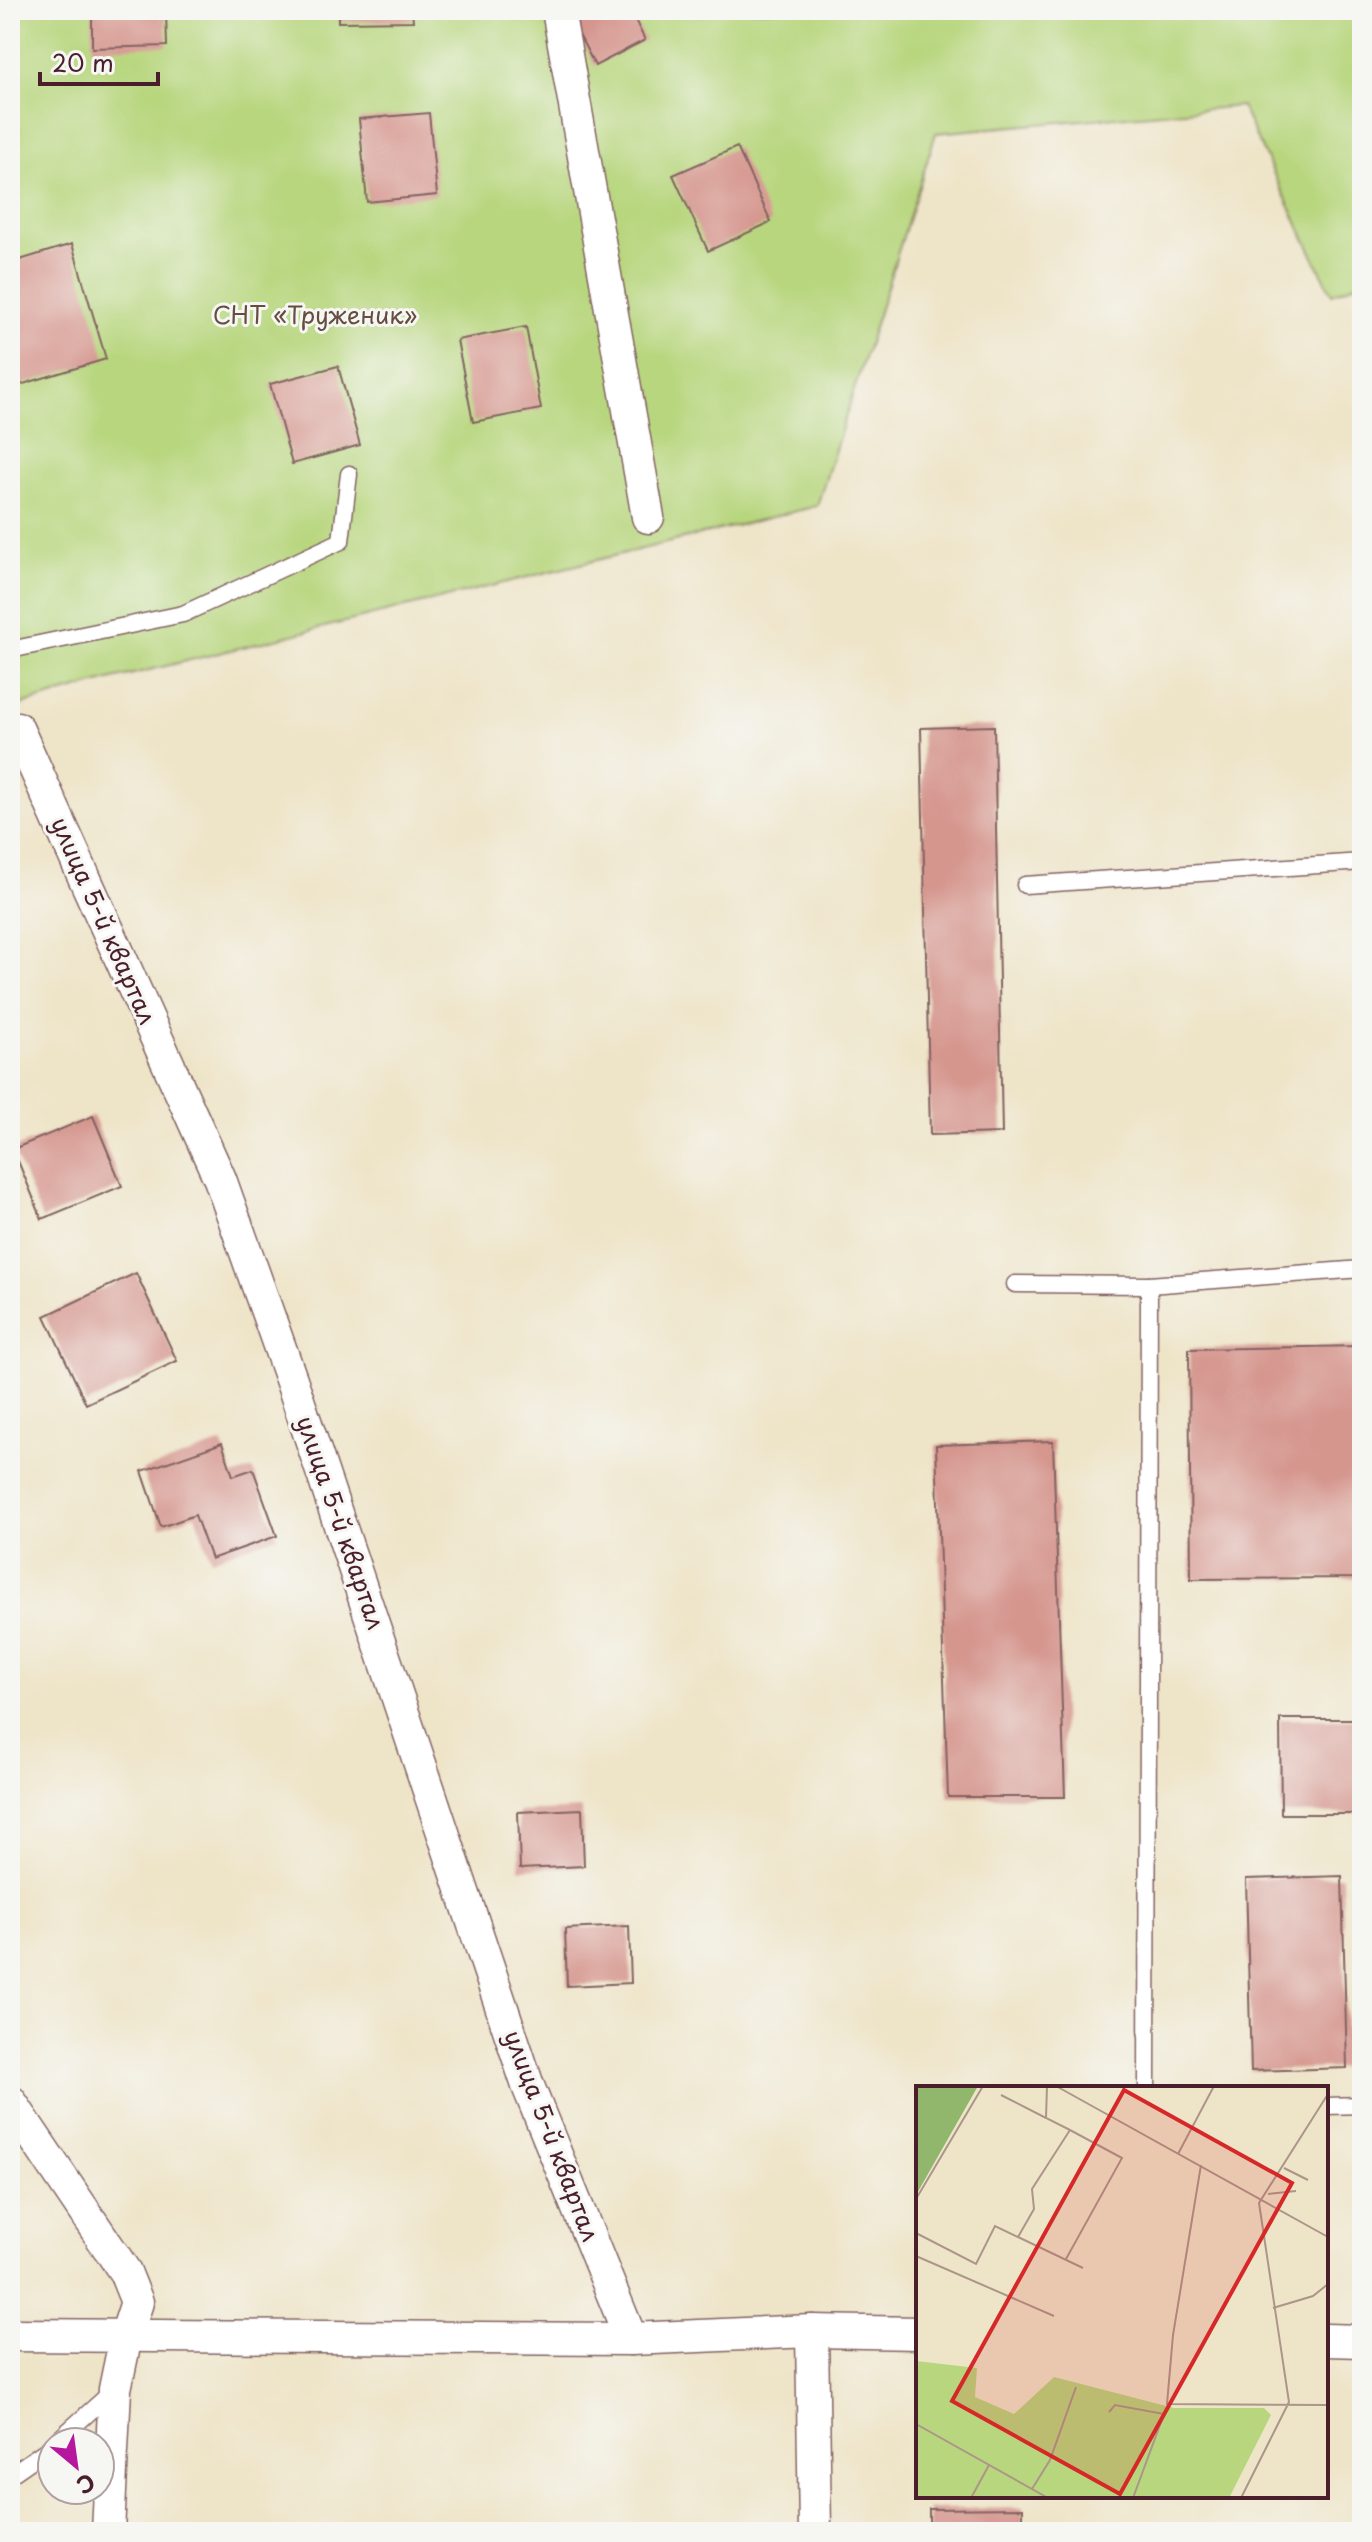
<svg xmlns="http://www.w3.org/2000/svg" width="1372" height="2542" font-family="'Playpen Sans',sans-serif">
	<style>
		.green { fill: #b7d67d; stroke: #807a54; stroke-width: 2 }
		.building { fill: #d5968e }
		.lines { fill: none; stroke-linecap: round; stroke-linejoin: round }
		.service-casing { stroke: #836462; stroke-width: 19 }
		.minor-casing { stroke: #836462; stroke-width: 35 }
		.service { stroke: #fff; stroke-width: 16 }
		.minor { stroke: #fff; stroke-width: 32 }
		.labels { text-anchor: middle; stroke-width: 6; stroke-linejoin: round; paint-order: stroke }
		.park-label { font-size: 24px; fill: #654d40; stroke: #f6f6f2 }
		.street-label { font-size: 24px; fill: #4a1f2b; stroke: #f6f6f2 }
		.inset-road { fill: none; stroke: #ac9589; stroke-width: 2 }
		.view { fill: #d62828; fill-opacity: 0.15; stroke: #d62828; stroke-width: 4 }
		.inset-edge { fill: none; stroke: #4a1f2b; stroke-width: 4 }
	</style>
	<rect width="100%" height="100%" fill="#f6f6f2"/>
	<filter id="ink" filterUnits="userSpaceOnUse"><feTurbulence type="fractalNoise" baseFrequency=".0125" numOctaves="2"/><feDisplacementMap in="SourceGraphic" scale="16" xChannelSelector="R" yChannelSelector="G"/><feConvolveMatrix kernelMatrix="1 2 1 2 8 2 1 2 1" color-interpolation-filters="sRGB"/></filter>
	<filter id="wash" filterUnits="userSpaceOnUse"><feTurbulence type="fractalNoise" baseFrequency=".006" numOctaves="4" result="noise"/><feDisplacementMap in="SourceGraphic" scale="32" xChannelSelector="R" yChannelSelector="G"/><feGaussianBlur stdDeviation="1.8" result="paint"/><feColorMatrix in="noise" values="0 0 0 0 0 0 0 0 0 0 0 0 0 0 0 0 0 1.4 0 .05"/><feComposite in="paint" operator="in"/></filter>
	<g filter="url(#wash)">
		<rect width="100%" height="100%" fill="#eee4c8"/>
		<!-- green -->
		<path class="green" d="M10,10H1362V281L1332,294L1241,106L936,133L817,506L113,679L10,708Z"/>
		<g id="blocks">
			<!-- building -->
			<g class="building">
				<path d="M92,10H166L167,46L92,48Z"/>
				<path d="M338,10H412L413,21L338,22Z"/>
				<path d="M597,10H630L645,40L595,66L573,23Z"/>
				<path d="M429,113L437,195L367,202L359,119Z"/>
				<path d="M737,147L771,222L708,251L673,175Z"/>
				<path d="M72,244L106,359L10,388V263Z"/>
				<path d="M526,327L541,409L473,422L457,340Z"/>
				<path d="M338,366L360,445L292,464L270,384Z"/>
				<path d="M994,726L1002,1133L930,1135L921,728Z"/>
				<path d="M93,1116L122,1186L42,1219L13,1149Z"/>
				<path d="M136,1273L177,1361L86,1404L45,1316Z"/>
				<path d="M1362,1346V1578L1191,1579L1189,1349Z"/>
				<path d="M1053,1441L1065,1797H948L936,1445Z"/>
				<path d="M222,1443L233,1476L253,1469L277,1536L211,1559L195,1515L161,1527L142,1471Z"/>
				<path d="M1280,1719H1362V1814H1281Z"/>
				<path d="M582,1809L584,1866L520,1869L518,1812Z"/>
				<path d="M1342,1876L1347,2068L1251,2071L1246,1879Z"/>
				<path d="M629,1926L631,1983L567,1986L565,1929Z"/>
				<path d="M1023,2508V2532H929V2509Z"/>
			</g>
		</g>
	</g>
	<g filter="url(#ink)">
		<use href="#blocks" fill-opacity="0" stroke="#836462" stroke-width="2"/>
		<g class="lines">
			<!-- service casing -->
			<g class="service-casing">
				<g id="service">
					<path d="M10,650L183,614L341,541L349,474"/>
					<path d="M1025,885L1362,862"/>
					<path d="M1015,1284L1149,1285L1362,1269"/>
					<path d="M1147,2088L1149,1285"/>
					<path d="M1326,2106L1362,2105"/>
					<path d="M56,2442L114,2390"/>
					<path d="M10,2475L52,2446"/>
				</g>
			</g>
			<!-- minor casing -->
			<g class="minor-casing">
				<g id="minor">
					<path d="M558,10L648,517"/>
					<path d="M10,731L17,728L220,1179L292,1382L528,2086L631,2339"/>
					<path d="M10,2101L125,2272L137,2302L126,2336L115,2389L108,2532"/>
					<path d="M812,2331L815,2532"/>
					<path d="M10,2335L631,2339L812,2331L918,2333"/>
					<path d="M1326,2340L1362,2341"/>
				</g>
			</g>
			<!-- service -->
			<use href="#service" class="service"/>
			<!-- minor -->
			<use href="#minor" class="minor"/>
		</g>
	</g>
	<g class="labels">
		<!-- park labels -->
		<g class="park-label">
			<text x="315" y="324">СНТ «Труженик»</text>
		</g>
		<!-- street labels -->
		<g class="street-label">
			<text transform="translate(103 921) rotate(66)" y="8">улица 5-й квартал</text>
			<text transform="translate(340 1523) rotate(71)" y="8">улица 5-й квартал</text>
			<text transform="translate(551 2136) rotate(69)" y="8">улица 5-й квартал</text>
		</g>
	</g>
	<!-- overview -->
	<g transform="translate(916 2086)">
		<rect width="412" height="412" fill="#eee4c8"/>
		<path d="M0,275L61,282L59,311L98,328L138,291L258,322H348L355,329L313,412H0Z" fill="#b7d67d"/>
		<path d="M0,0H62L0,109Z" fill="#91b76c"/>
		<path class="inset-road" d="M131,0L130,32L154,44L116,103L118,123L102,151L167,182M140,0L412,151M85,9L130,32M262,68L298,0M285,79L257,249L251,318L412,319M368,82L392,94M352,108L380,105M0,113L67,0M0,147L60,178L79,140L102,151M0,170L138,230M150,173L206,72L154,44M357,222L397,210L412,198M193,326L199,319L248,328L217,412M0,338L132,412M116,403L134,374L160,301M55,412L73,379M325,412L373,316L343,117L412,8"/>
		<path class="view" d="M208,4L376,97L204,408L36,315Z"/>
		<rect width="412" height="412" class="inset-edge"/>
	</g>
	<!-- margin -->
	<rect width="1372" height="2542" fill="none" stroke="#f6f6f2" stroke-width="40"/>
	<!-- north arrow -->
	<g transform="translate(76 2466) rotate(151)"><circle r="38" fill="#f6f6f2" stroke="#b1a0a2" stroke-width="2"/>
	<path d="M0-6L14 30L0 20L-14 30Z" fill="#b5179e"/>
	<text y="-12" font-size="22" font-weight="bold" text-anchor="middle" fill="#4a1f2b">С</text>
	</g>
	<!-- scale -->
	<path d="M40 72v12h118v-12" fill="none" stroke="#4a1f2b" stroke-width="4"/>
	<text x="52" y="72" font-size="24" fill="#4a1f2b" stroke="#f6f6f2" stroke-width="6" paint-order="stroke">20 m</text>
</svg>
